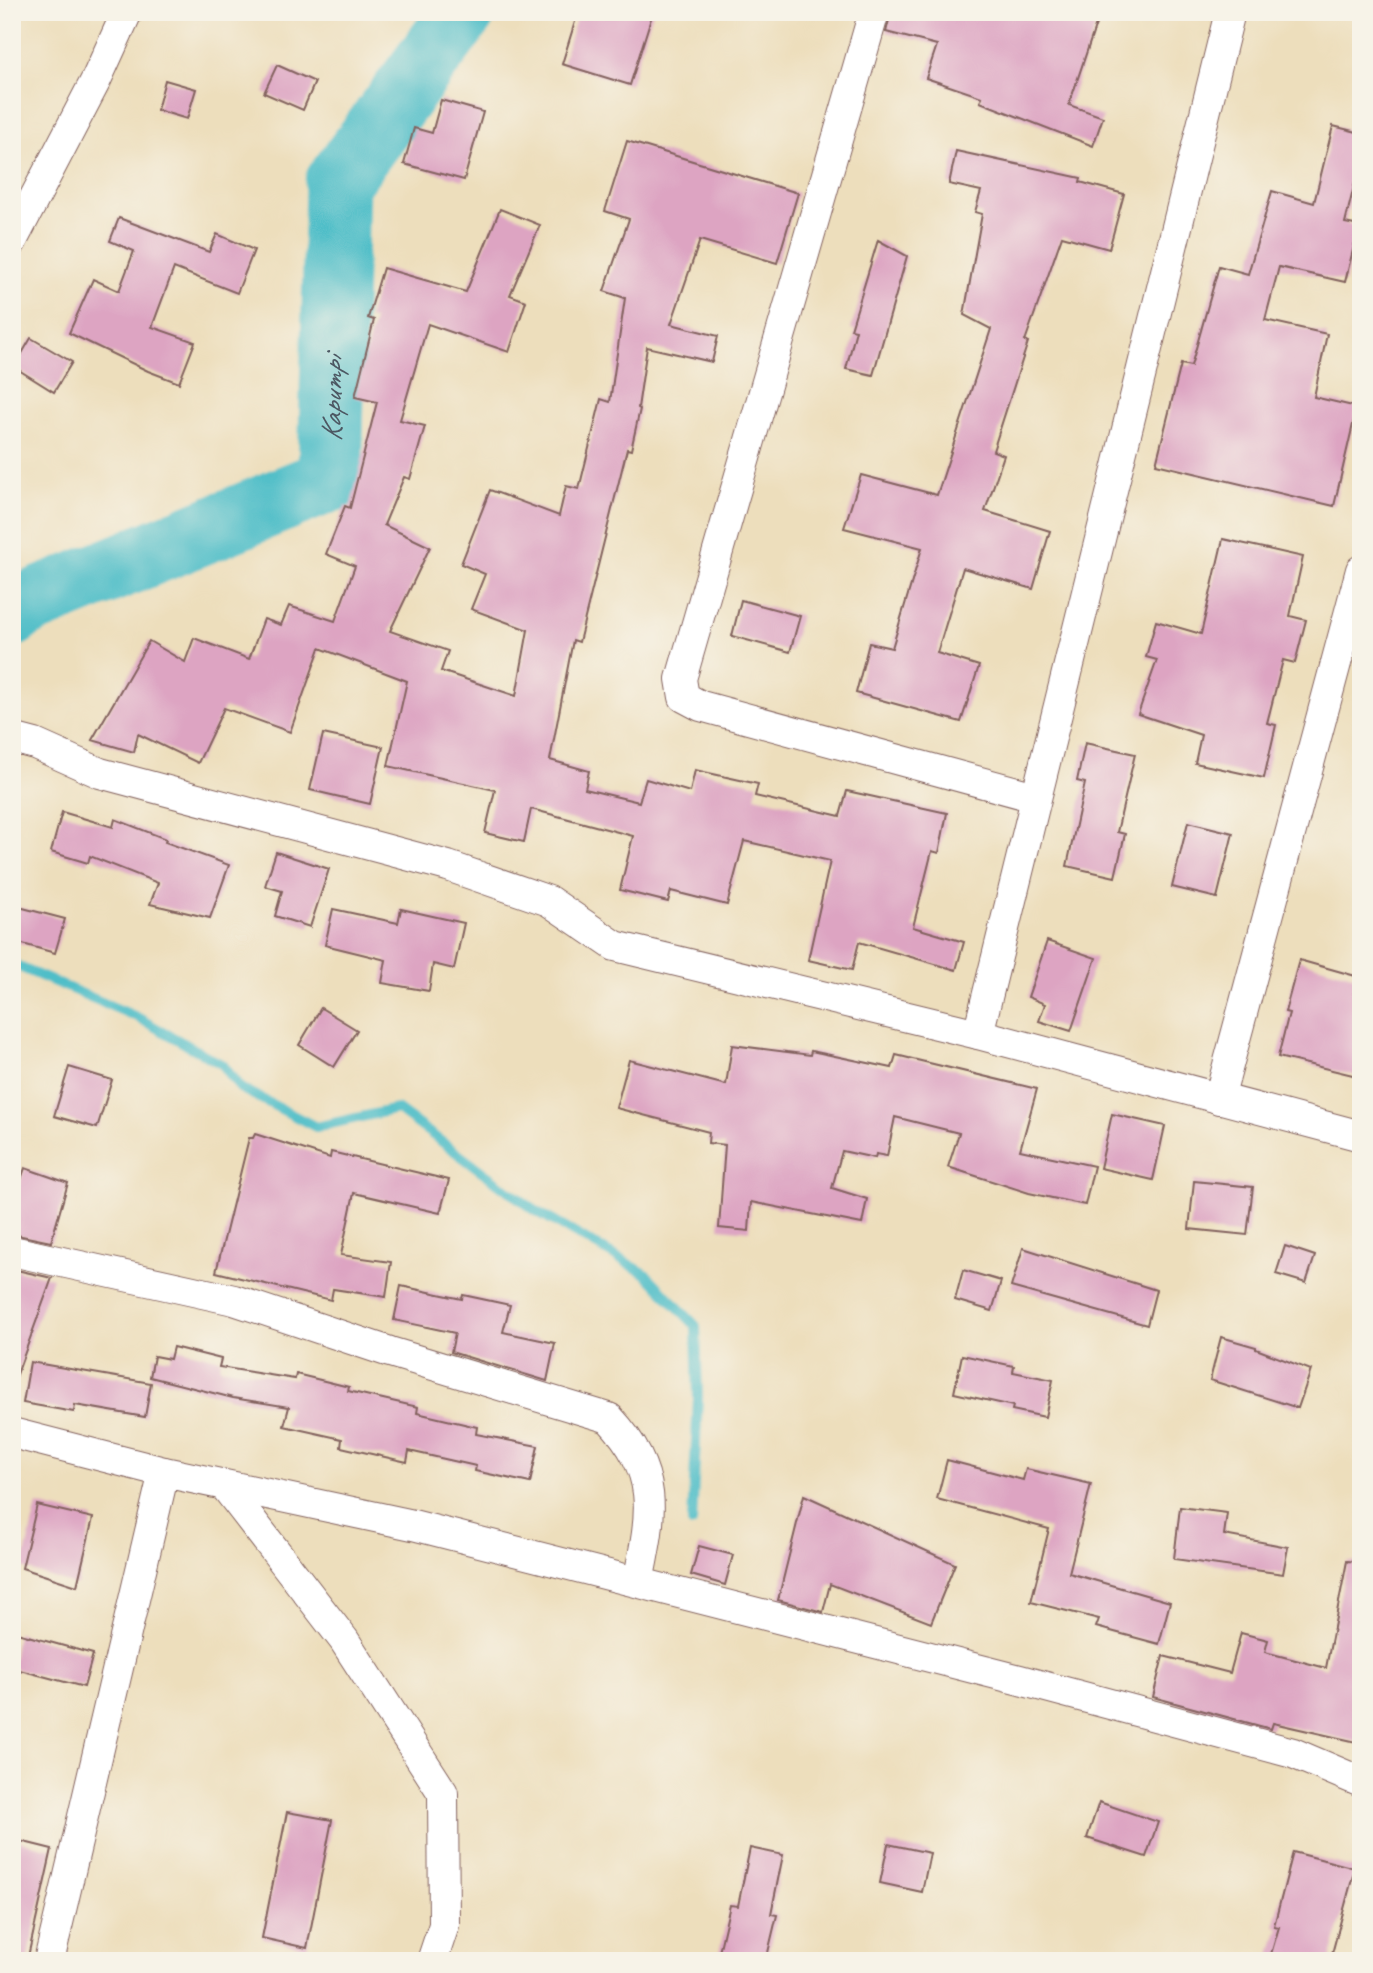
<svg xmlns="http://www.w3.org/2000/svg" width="1373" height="1973" font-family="Caveat,sans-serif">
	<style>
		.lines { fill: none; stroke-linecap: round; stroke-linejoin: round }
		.stream { stroke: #50bec8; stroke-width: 10 }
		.river { stroke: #50bec8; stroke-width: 65 }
		.building { fill: #dda4c2 }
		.minor-casing { stroke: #83625e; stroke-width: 32 }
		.minor { stroke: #fff; stroke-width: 30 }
		.labels { text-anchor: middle; stroke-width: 5; stroke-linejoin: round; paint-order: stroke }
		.water-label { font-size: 30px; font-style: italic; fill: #4c5762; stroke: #f7f3e8 }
	</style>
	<rect width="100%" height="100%" fill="#f7f3e8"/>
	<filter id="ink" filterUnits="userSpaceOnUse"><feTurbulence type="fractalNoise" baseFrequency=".0143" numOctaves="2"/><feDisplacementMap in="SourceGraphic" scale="14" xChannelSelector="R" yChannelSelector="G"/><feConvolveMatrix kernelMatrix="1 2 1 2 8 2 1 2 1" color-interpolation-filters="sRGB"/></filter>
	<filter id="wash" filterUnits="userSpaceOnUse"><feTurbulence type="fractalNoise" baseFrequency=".00686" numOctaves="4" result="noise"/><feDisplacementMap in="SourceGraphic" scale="28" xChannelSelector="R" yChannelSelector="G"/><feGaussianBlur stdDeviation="1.57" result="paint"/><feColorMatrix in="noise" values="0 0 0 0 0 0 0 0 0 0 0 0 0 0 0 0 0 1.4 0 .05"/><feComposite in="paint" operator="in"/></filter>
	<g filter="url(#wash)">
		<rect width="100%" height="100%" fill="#eddebc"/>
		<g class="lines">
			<!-- stream -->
			<path class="stream" d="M12,964L137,1017L223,1065L240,1088L316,1127L397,1109L536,1211L646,1274L696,1326L698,1398L692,1523"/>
			<!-- river -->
			<path class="river" id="s1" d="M12,615L23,606L330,480L337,183L463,12"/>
		</g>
		<g id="blocks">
			<!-- building -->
			<g class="building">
				<path d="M578,12H653L630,85L562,64Z"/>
				<path d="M891,12H1100L1069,105L1103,117L1093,146L980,102L982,97L926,78L937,45L886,32Z"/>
				<path d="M277,65L315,82L303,110L264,93Z"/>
				<path d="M165,80L196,89L187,119L157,110Z"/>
				<path d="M441,100L483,112L464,180L404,164L414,128L432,133Z"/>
				<path d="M1333,126L1361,133V158L1345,223L1359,226L1345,282L1279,267L1265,320L1327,334L1314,397L1357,407L1334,506L1156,464L1181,364L1191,366L1219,266L1248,274L1272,191L1314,203Z"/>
				<path d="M627,141L798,193L777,263L700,240L671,324L718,336L712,362L647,347L638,408L640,409L631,450L627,449L579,642L573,640L550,760L589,771L585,789L639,802L646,779L690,792L695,770L758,784L755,796L840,816L847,791L947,813L939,853L932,851L913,927L964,942L956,970L859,942L852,970L808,960L830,861L744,841L727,905L671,891L668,902L620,890L633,836L531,809L524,842L485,833L495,790L388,766L407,681L320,648L290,732L224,708L198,763L138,734L134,752L92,740L149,641L185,662L194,638L249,659L264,619L281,625L289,606L335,621L355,566L326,554L345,506L350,508L377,402L355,397L374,320L368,318L383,268L466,292L500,209L540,225L510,295L526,301L509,352L428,324L400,420L425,426L410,479L404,477L384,525L430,547L390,631L448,651L441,671L516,696L528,630L471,609L485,574L461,564L490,490L559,516L566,486L579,489L601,399L610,402L625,298L604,291L629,219L605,211Z"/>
				<path d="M956,151L1081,178L1080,182L1124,194L1109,249L1062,236L1025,341L1028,342L993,451L1004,455L985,511L1050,531L1033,589L963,568L937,653L979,666L961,722L856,693L869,643L892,648L922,548L844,528L861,475L937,495L991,329L964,315L982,214L975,212L981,191L949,184Z"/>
				<path d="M119,218L209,252L217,234L254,250L237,293L174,268L152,327L195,342L179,383L148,371L69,333L93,279L119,291L134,251L110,241Z"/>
				<path d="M878,240L907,256L873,375L846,369L856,330L851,329Z"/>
				<path d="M31,338L72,362L54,392L14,367Z"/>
				<path d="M1223,539L1303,557L1290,616L1306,620L1295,663L1283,660L1267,723L1276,725L1264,778L1195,763L1201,735L1138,714L1157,660L1146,657L1156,621L1201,634Z"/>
				<path d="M741,600L800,616L790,652L732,636Z"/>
				<path d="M323,734L383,747L370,804L310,790Z"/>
				<path d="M1085,743L1135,754L1117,832L1125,834L1115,877L1067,866L1085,783L1077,781Z"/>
				<path d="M62,812L113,827L115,819L166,839L165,842L229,865L210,918L150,904L158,883L90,856L88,863L51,852Z"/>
				<path d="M1188,822L1233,833L1217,898L1172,887Z"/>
				<path d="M276,852L329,869L310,927L275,916L282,891L265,886Z"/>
				<path d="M19,907L65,919L55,953L12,941Z"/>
				<path d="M333,909L398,923L401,909L464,923L454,969L433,964L429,991L382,983L386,960L325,945Z"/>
				<path d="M1047,941L1096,958L1071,1031L1039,1021L1045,1004L1028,997Z"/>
				<path d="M1299,960L1359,977L1354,993L1361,995V1077L1278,1057L1289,1013L1285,1012Z"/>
				<path d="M321,1008L357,1030L334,1067L299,1045Z"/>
				<path d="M732,1045L810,1055L811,1051L892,1068L896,1055L1037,1089L1020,1150L1094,1166L1085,1205L1029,1193L948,1167L959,1133L895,1117L887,1156L876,1154L875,1158L842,1151L832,1188L867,1199L862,1224L751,1202L749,1231L719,1228L725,1145L708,1143L709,1132L616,1108L629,1060L726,1085Z"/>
				<path d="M69,1067L112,1080L97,1128L54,1116Z"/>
				<path d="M1112,1114L1165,1126L1153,1180L1100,1168Z"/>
				<path d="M255,1134L330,1158L331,1152L449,1180L440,1213L354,1193L341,1255L391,1262L386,1297L333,1289L331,1300L216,1272L249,1138H253Z"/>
				<path d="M25,1168L68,1183L51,1242L12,1234V1205Z"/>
				<path d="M1194,1181L1253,1187L1247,1235L1189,1229Z"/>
				<path d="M1285,1246L1315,1256L1306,1283L1276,1274Z"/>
				<path d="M1023,1248L1156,1290L1147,1325L1011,1287Z"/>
				<path d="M12,1269L52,1278L16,1377H12Z"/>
				<path d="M963,1270L1001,1281L992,1311L955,1300Z"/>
				<path d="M401,1286L462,1299L463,1295L510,1305L503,1332L555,1343L547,1381L451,1352L455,1333L394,1320Z"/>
				<path d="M1221,1337L1256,1347V1349L1311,1370L1298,1408L1210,1380Z"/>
				<path d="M173,1347L221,1359L219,1367L295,1379L296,1374L349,1387L348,1391L418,1407L417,1413L477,1427L476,1434L538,1446L530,1483L475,1471L476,1466L409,1451L407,1462L341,1447L342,1439L284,1426L289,1407L233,1398L150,1377L154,1356L170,1359Z"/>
				<path d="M962,1355L1014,1366L1013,1372L1053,1380L1045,1417L1012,1410L1013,1406L954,1393Z"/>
				<path d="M30,1362L151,1383L145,1417L75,1405L74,1412L23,1403Z"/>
				<path d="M947,1460L1023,1480L1026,1469L1091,1484L1069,1573L1170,1602L1159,1644L1096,1627L1099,1619L1031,1602L1049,1529L937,1499Z"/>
				<path d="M804,1495L955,1564L931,1623L830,1584L823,1612L778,1600Z"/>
				<path d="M37,1505L93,1518L77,1586L22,1568Z"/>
				<path d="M1180,1507L1227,1513L1224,1535L1288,1547L1283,1574L1174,1559Z"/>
				<path d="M699,1546L733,1555L725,1585L691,1575Z"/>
				<path d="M1347,1561L1361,1562V1671L1357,1695L1361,1696V1743L1273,1723L1271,1729L1153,1697L1163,1656L1230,1673L1241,1633L1268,1640L1265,1652L1326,1668Z"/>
				<path d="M17,1633L93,1654L84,1687L12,1668Z"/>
				<path d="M1099,1802L1158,1822L1146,1857L1087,1838Z"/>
				<path d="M287,1812L332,1820L307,1948L262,1938Z"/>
				<path d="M12,1839L52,1849L27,1961H12Z"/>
				<path d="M888,1844L930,1853L922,1892L880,1883Z"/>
				<path d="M750,1848L783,1855L771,1914L777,1915L766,1961H717L730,1905L738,1906Z"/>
				<path d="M1293,1852L1355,1868L1330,1961H1269L1279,1927L1274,1926Z"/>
			</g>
		</g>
	</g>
	<g filter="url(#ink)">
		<use href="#blocks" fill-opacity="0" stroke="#83625e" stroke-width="2"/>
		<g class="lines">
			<!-- minor casing -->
			<g class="minor-casing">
				<g id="minor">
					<path d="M874,12L681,679L684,697L701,706L1035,797"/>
					<path d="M12,241L96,80L127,12"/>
					<path d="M12,738L35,744L100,773L448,866L549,901L615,946L978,1034L1361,1136"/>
					<path d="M978,1034L1230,12"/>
					<path d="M1219,1099L1361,570"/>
					<path d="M12,1251L234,1300L390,1352L609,1418C661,1474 652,1513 638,1582"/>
					<path d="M12,1433L164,1472L413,1525L1020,1680L1293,1753L1361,1782"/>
					<path d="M225,1486L344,1640L443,1793L444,1925L432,1961"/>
					<path d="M49,1961L164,1472"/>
				</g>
			</g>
			<!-- minor -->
			<use href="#minor" class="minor"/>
		</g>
	</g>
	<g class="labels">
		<!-- water labels -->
		<g class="water-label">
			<text dy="10" stroke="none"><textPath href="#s1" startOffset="427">Kapumpi</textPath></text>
		</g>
	</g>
	<!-- margin -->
	<rect width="1373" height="1973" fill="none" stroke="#f7f3e8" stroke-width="42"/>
</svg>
